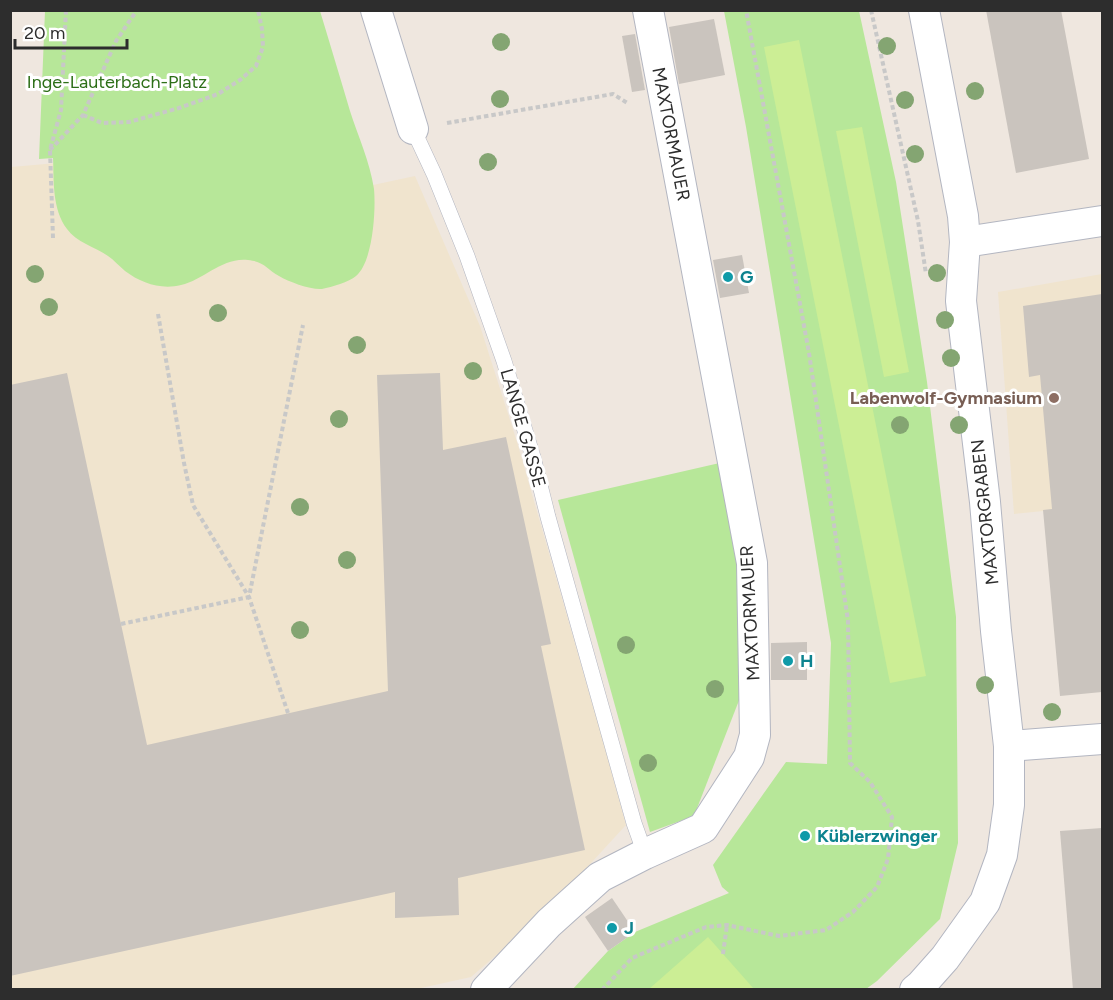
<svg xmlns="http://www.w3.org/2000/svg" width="1113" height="1000" font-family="Figtree,sans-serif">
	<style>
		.education { fill: #f0e4ce }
		.green { fill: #b7e799 }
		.pitch { fill: #ccee95 }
		.building { fill: #cac4be }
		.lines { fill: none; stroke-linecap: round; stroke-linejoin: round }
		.service-casing { stroke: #b3b6c1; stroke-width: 16 }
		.minor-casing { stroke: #b3b6c1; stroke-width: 32 }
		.path { stroke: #c8c8c8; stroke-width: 4; stroke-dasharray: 4.5 3; stroke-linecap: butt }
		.service { stroke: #fff; stroke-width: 15 }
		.minor { stroke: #fff; stroke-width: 30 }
		.tree { fill: #84a572 }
		.culture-dot { fill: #0f9aa8; stroke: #fff; stroke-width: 2 }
		.education-dot { fill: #8d6e63; stroke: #fff; stroke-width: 2 }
		.labels { text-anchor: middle; stroke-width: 6; stroke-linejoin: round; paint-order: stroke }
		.park-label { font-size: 18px; fill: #2d6f18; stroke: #fff }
		.street-label { font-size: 18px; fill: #2d2d2d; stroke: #fff }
		.culture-label { font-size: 18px; font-weight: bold; fill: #0d838f; stroke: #fff; text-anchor: start }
		.education-label { font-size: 18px; font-weight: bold; fill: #785e54; stroke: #fff; text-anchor: end }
	</style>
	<rect width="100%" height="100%" fill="#efe7df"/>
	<!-- education -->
	<g class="education">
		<path d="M358,137L373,185L415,176L480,326L517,442L605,748L626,825L546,912L471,977L412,990H11V167Z"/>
		<path d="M1102,274V505L1014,514L998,292Z"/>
	</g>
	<!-- green -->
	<g class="green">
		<path d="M45,11H320C330,44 340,77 350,111C358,136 370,162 374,189C376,210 373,262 356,276C349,282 332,287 322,289C311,290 289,282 279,276C266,269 265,262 248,260C222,257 204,280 181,285C161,290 141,283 125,271C119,266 114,260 108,256C95,247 76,242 67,229C52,209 54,181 53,158L39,159Z"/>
		<path d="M724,11H859L896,182L927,382L956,617L958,843L940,919L877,981L866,989L572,990L608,951L635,932L729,893L722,887L713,865L786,762L827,764L831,643L746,127Z"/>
		<path d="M724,462L736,533L745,685L694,816L650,832L558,500Z"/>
	</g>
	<!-- pitch -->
	<g class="pitch">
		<path d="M799,40L926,676L890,683L764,47Z"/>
		<path d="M862,127L909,372L884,377L836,131Z"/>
		<path d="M708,937L754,989H649Z"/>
	</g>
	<!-- building -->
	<g class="building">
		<path d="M986,10H1061L1089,159L1016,173Z"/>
		<path d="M714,19L725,75L679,84L669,27Z"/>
		<path d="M635,34L645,90L632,92L622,36Z"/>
		<path d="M742,255L749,293L720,298L713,260Z"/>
		<path d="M1102,294V692L1060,696L1043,510L1052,509L1040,375L1029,377L1023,306Z"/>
		<path d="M67,373L147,745L388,691L377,375L440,373L443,450L506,437L551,644L541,646L585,850L458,878L459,915L395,918V892L10,976V385Z"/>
		<path d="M807,642V680H771V643Z"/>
		<path d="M1102,828V990H1073L1060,831Z"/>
		<path d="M612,898L635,932L608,951L585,917Z"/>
	</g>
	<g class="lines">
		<!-- service casing -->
		<g class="service-casing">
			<path id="service" d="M413,129L434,174L467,256L504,361L533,457L548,517L634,823L645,854"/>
		</g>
		<!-- minor casing -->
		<g class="minor-casing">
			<g id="minor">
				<path d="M376,10L413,129"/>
				<path d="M965,242L1102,221"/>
				<path d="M1009,746L1102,739"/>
				<path d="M486,990L549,923L600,877L645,854L703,828L749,757L755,735L752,563L648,10"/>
				<path d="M915,990L921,985L945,958L985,902L1002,855L1009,805V746L996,631L985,502L961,301L965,242L963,216L924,10"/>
			</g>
		</g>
		<!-- path -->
		<g class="path">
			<path d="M871,10L918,221L926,274"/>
			<path d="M83,115L102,123L129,122L179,108L218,94L240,80L256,66L263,47L262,29L258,10"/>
			<path d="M447,123L613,94L629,104"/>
			<path d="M50,150L83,115L116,41L137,10"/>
			<path d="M53,238L50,150L61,110L66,10"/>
			<path d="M158,314L184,463L193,505L249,597L288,713"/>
			<path d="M121,624L249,597L303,325"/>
			<path d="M723,954L727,925"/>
			<path d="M602,990L632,958L706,927L727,925L779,936L826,930L853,912L877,887L888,859L892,817L870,782L850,763L848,621L809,353L746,10"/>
		</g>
		<!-- service -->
		<use href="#service" class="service"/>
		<!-- minor -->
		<use href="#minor" class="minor"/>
	</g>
	<!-- trees -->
	<g class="tree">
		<circle cx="501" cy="42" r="9"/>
		<circle cx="887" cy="46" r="9"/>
		<circle cx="975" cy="91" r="9"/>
		<circle cx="500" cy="99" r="9"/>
		<circle cx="905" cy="100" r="9"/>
		<circle cx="915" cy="154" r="9"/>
		<circle cx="488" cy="162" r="9"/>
		<circle cx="937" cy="273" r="9"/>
		<circle cx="35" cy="274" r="9"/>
		<circle cx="49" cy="307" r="9"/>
		<circle cx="218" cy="313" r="9"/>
		<circle cx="945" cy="320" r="9"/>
		<circle cx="357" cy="345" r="9"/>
		<circle cx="951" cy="358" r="9"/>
		<circle cx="473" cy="371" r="9"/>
		<circle cx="339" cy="419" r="9"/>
		<circle cx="900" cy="425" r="9"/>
		<circle cx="959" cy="425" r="9"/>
		<circle cx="300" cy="507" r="9"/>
		<circle cx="347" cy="560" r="9"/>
		<circle cx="300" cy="630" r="9"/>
		<circle cx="626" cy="645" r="9"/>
		<circle cx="985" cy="685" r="9"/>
		<circle cx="715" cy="689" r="9"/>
		<circle cx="1052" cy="712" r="9"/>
		<circle cx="648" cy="763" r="9"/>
	</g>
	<!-- markers -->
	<g class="culture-dot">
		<circle cx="728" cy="277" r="6"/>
		<circle cx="788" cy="661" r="6"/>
		<circle cx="805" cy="836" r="6"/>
		<circle cx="612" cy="928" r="6"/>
	</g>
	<circle class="education-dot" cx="1054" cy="398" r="6"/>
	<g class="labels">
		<!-- park labels -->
		<g class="park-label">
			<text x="117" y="88">Inge-Lauterbach-Platz</text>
		</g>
		<!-- street labels -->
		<g class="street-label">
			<text transform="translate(671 134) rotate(79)" y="6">MAXTORMAUER</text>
			<text transform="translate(523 428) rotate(74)" y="6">LANGE GASSE</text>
			<text transform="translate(985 512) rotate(-96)" y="6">MAXTORGRABEN</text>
			<text transform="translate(750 613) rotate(-93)" y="6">MAXTORMAUER</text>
		</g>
		<!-- culture labels -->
		<g class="culture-label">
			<text x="740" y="283">G</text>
			<text x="800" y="667">H</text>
			<text x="817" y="842">Küblerzwinger</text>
			<text x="624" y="934">J</text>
		</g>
		<!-- education labels -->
		<g class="education-label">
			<text x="1042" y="404">Labenwolf-Gymnasium</text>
		</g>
	</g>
	<!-- border -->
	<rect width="1113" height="1000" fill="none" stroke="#2d2d2d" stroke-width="24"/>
	<!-- scale -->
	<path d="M15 39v9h112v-9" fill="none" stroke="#2d2d2d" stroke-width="3"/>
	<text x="24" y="39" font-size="18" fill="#2d2d2d" stroke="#ffffff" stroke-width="4.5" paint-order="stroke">20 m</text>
</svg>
